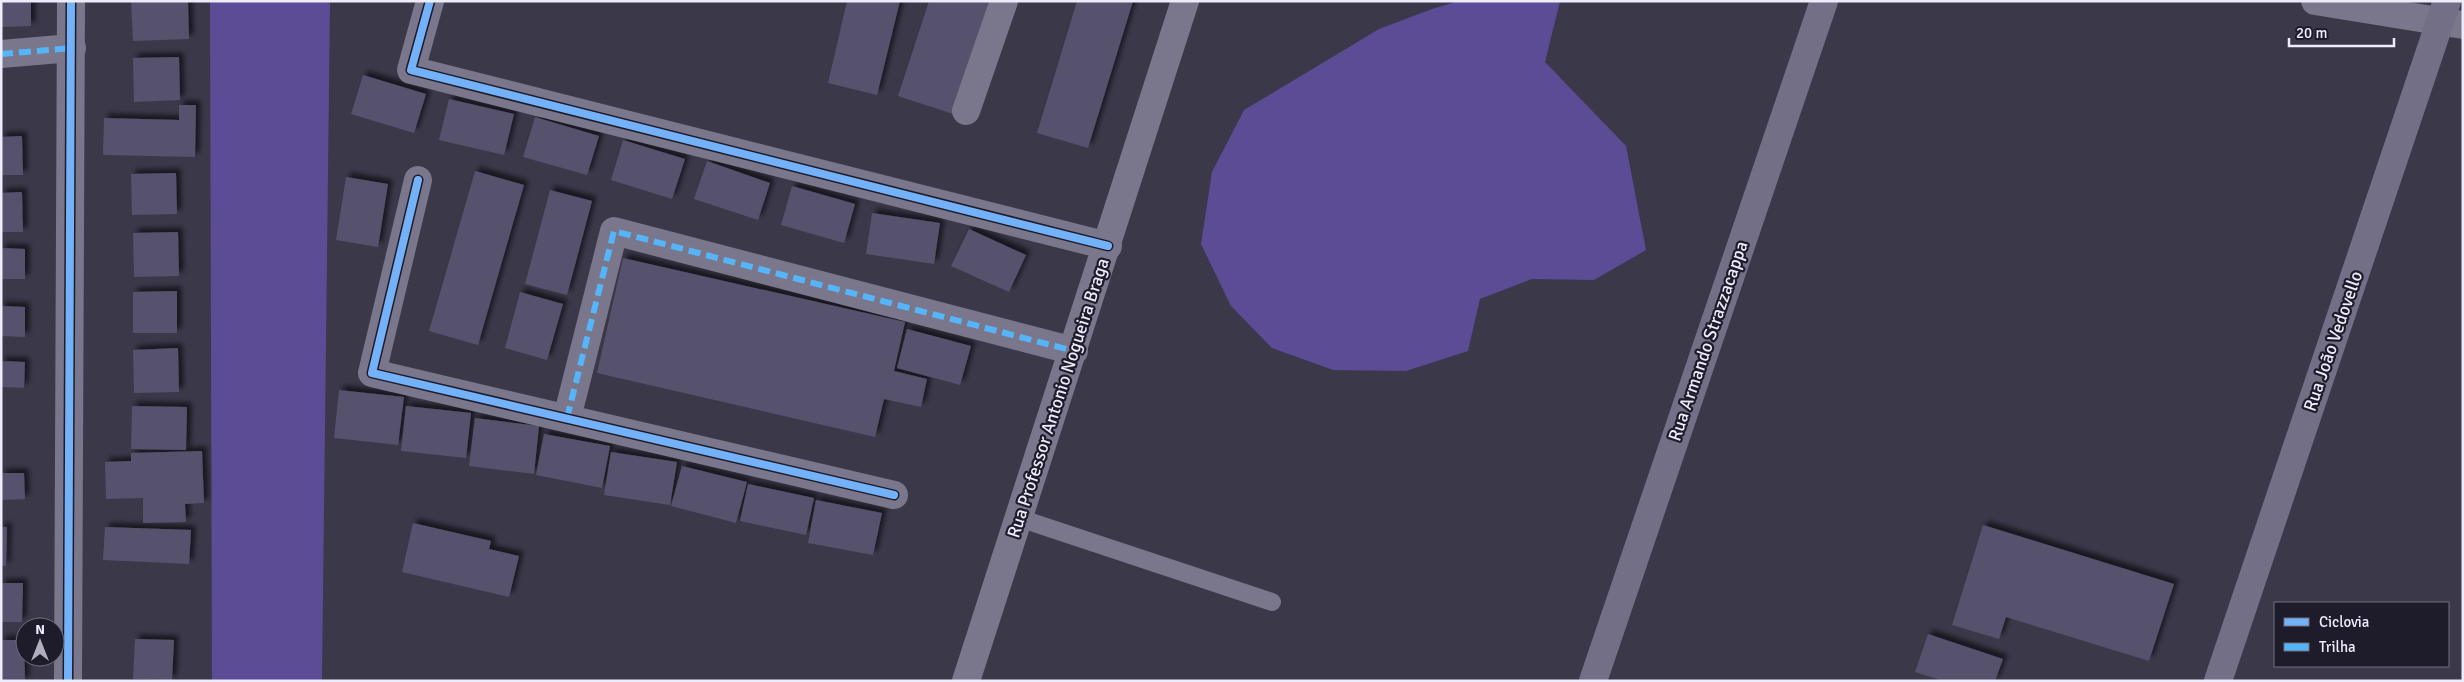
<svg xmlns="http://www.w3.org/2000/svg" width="2464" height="682" font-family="Signika,sans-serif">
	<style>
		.green { fill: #5c4c96 }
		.building { fill: #57516c; filter: url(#shadow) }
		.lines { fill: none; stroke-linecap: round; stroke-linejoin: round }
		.service { stroke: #7a768b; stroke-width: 18 }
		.minor { stroke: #7a768b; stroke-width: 28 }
		.tertiary { stroke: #7a768b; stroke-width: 28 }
		.secondary { stroke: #736f86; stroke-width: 28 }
		.quiet { stroke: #56b5f8; stroke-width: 6; stroke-dasharray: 12 6; stroke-linecap: butt }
		.cycleway-casing { stroke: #1e1b2a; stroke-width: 11 }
		.cycleway { stroke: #73b2f8; stroke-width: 8 }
		.labels { text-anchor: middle; stroke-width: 4.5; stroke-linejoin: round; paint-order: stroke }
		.street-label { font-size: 18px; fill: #edecfc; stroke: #1e1b2a }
	</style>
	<defs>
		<filter id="shadow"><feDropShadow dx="4.5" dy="-4.5" stdDeviation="2.5" flood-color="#0009"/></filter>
	</defs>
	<rect width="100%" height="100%" fill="#3b384a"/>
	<!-- green -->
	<g class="green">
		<path d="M210,1H330L322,681H212Z"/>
		<path d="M1459,1H1560L1545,62L1626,146L1646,250L1594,280L1532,279L1480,299L1468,351L1406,371L1333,370L1272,348L1231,306L1201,244L1212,172L1244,110L1379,29L1432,9Z"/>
	</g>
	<!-- building -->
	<g class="building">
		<path d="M1,1H31V26L1,27Z"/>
		<path d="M131,1H188L189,39L133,41Z"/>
		<path d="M847,1H900L877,95L828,83Z"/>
		<path d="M929,1H997L959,116L898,96Z"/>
		<path d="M1077,1H1133L1088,148L1037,133Z"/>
		<path d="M179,57L180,100L134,102L133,58Z"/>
		<path d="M363,75L426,94L414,133L351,114Z"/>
		<path d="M449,99L514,114L504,155L439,140Z"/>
		<path d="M179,105H196L195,157L103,155L104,118L179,120Z"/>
		<path d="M535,117L599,136L587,175L523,157Z"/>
		<path d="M22,136L23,175H1V137Z"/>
		<path d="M623,140L685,159L672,199L611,180Z"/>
		<path d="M707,161L770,183L758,220L694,199Z"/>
		<path d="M475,171L524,185L478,345L429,331Z"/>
		<path d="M176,173L177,214L132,215L131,174Z"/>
		<path d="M346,177L388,184L378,247L336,240Z"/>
		<path d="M792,186L855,204L844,243L781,225Z"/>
		<path d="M550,190L592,201L567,295L525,284Z"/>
		<path d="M22,192L23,232H1V193Z"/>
		<path d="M872,213L940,223L934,264L866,254Z"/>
		<path d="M969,229L1026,255L1009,292L951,266Z"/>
		<path d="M178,232L179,276L134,277L133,233Z"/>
		<path d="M1,248L25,249V279H1Z"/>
		<path d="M623,258L905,322L894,371L927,379L921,407L884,399L875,437L597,373Z"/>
		<path d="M177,291V333H133V292Z"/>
		<path d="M520,292L563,304L547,360L505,348Z"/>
		<path d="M1,306L25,307V337L1,336Z"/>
		<path d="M907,329L971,346L960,385L897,368Z"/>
		<path d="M178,348L179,392L134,393L133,350Z"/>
		<path d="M1,361L25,362L24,388L1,387Z"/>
		<path d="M339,390L404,397L398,445L334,438Z"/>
		<path d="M132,406L187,407L186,450L131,449Z"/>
		<path d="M406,406L471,413L466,458L401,451Z"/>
		<path d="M475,418L539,426L534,474L469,466Z"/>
		<path d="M544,434L610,446L602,488L536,475Z"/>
		<path d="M202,451L204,503L185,504L186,522L143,523V498L106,499L105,462L131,461V453Z"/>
		<path d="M611,452L677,462L670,505L604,495Z"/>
		<path d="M682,466L747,482L736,523L671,506Z"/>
		<path d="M1,473H24L25,499L1,500Z"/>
		<path d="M748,484L814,498L806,535L740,521Z"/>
		<path d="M816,500L882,513L873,555L808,543Z"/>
		<path d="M413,523L491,541L489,549L519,556L509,597L402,572Z"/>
		<path d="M1983,525L2174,584L2149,661L2006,617L1999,639L1952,625Z"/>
		<path d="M1,527H7L6,566H1Z"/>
		<path d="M105,527L191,530L189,564L103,560Z"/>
		<path d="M1,583H23L22,622H1Z"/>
		<path d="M1928,634L2003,659L1995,681H1943L1915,672Z"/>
		<path d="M135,639L174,640L172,680L133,679Z"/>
		<path d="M1,640H24L25,681H1Z"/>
	</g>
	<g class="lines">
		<!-- service -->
		<path class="service" d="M1019,518L1272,602"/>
		<!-- minor -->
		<g class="minor">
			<path d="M430,1L411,70L1108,246"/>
			<path d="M1,54L72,48"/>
			<path d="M966,111L1004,1"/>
			<path d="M418,180L372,373L894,495"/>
			<path d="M567,418L614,231L1074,351"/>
			<path d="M68,681L71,1"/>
			<path d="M966,681L1185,1"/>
		</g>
		<!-- tertiary -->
		<path class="tertiary" d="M2315,1L2463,25"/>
		<!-- secondary -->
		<g class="secondary">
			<path d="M1593,681L1824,1"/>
			<path d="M2218,681L2447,1"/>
		</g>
		<!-- quiet -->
		<g class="quiet">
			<path d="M1,54L72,48"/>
			<path d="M567,418L614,231L1074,351"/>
		</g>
		<!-- cycleway casing -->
		<g class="cycleway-casing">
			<g id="cycleway">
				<path d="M430,1L411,70L1108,246"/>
				<path d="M418,180L372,373L894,495"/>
				<path d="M68,681L71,1"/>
			</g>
		</g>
		<!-- cycleway -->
		<use href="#cycleway" class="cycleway"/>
	</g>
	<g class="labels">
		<!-- street labels -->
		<g class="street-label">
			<text transform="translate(1708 341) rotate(-71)" y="6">Rua Armando Strazzacappa</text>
			<text transform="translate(2333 341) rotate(-71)" y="6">Rua João Vedovello</text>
			<text transform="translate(1058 398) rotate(-72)" y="6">Rua Professor Antonio Nogueira Braga</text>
		</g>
	</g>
	<!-- border -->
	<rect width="2464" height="682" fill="none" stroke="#edecfc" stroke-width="5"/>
	<!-- legend -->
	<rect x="2274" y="602" width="175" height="65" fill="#1e1b2a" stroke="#716f7e"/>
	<rect x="2284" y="618" width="25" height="8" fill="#73b2f8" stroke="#716f7e"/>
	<text x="2319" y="627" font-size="15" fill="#edecfc">Ciclovia</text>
	<rect x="2284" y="643" width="25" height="8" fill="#56b5f8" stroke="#716f7e"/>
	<text x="2319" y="652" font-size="15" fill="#edecfc">Trilha</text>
	<!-- north arrow -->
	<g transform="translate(40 642)"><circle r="24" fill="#1e1b2a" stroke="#716f7e"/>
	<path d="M0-4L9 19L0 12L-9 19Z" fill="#afadbe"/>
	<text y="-8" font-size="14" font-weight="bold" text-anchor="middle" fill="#edecfc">N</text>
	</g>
	<!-- scale -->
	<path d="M2289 38v8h105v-8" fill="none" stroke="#edecfc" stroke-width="2.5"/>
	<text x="2296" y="38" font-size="15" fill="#edecfc" stroke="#1e1b2a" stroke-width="4" paint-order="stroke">20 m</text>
</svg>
